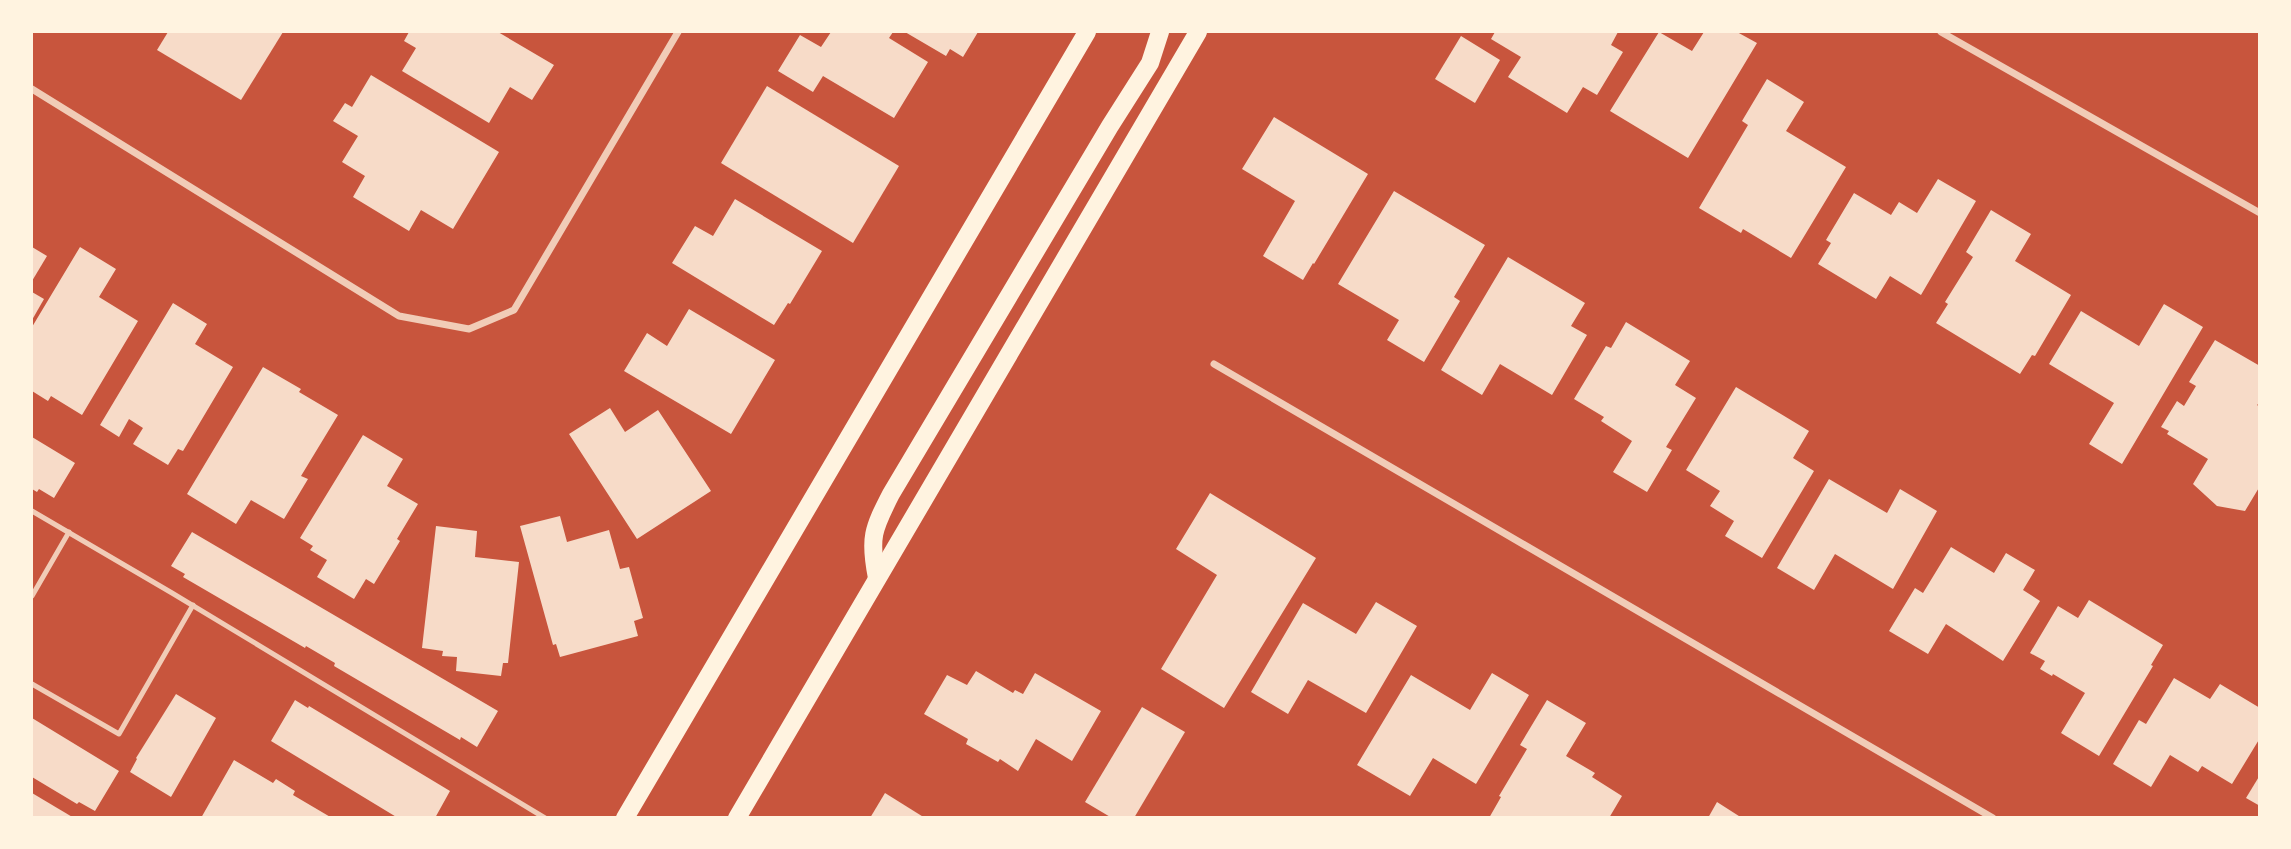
<svg xmlns="http://www.w3.org/2000/svg" width="2291" height="849" font-family="'Fira Sans',sans-serif">
	<style>
		.building { fill: #f7dbc8 }
		.lines { fill: none; stroke-linecap: round; stroke-linejoin: round }
		.service { stroke: #f1ccb7; stroke-width: 5 }
		.minor { stroke: #f1ccb7; stroke-width: 7 }
		.primary { stroke: #fff3e0; stroke-width: 18 }
	</style>
	<rect width="100%" height="100%" fill="#c8553d"/>
	<!-- building -->
	<g class="building">
		<path d="M168,32H283L241,100L157,50Z"/>
		<path d="M409,32H498L554,65L532,100L510,87L489,123L402,71L416,48L404,41Z"/>
		<path d="M831,32H893L889,38L928,62L894,118L823,76L813,92L778,71L800,35L821,47Z"/>
		<path d="M905,32H978L963,57L950,49L946,56Z"/>
		<path d="M1495,32H1618L1611,45L1623,52L1597,95L1583,87L1567,113L1508,77L1521,57L1491,39Z"/>
		<path d="M1659,32L1692,51L1704,32H1737L1757,43L1688,158L1610,111Z"/>
		<path d="M1461,36L1500,60L1475,103L1435,79Z"/>
		<path d="M371,75L499,152L453,229L421,210L409,231L353,197L365,176L342,162L358,136L333,121L345,103L352,107Z"/>
		<path d="M1767,79L1804,102L1786,131L1846,167L1791,258L1743,229L1741,233L1699,208L1748,125L1742,121Z"/>
		<path d="M767,86L899,166L853,243L721,163Z"/>
		<path d="M1274,117L1368,174L1314,264L1313,263L1303,280L1263,256L1295,201L1242,169Z"/>
		<path d="M1938,179L1976,201L1921,295L1890,276L1876,299L1818,264L1831,243L1826,240L1854,193L1891,215L1899,202L1917,213Z"/>
		<path d="M1394,191L1485,245L1454,297L1460,301L1424,362L1387,340L1399,320L1338,284Z"/>
		<path d="M735,199L822,251L790,304L788,303L774,325L672,263L695,226L713,236Z"/>
		<path d="M1991,210L2031,234L2015,261L2071,295L2035,356L2032,355L2020,374L1936,323L1948,304L1945,302L1973,257L1966,252Z"/>
		<path d="M32,247L47,256L32,281Z"/>
		<path d="M80,247L116,269L99,297L138,321L82,415L51,396L48,401L32,391V327Z"/>
		<path d="M1508,257L1585,303L1571,326L1587,335L1552,395L1500,364L1482,395L1441,370Z"/>
		<path d="M32,292L44,299L32,320Z"/>
		<path d="M173,303L207,324L195,344L233,367L183,451L178,449L168,465L133,444L143,428L129,419L119,437L100,425Z"/>
		<path d="M2164,304L2203,327L2122,464L2089,444L2114,403L2049,364L2081,311L2139,346Z"/>
		<path d="M689,309L775,360L731,434L624,371L647,333L667,346Z"/>
		<path d="M1626,322L1690,361L1675,385L1696,398L1666,447L1672,450L1647,492L1613,472L1632,441L1601,421L1604,417L1574,399L1606,346L1611,348Z"/>
		<path d="M2215,340L2260,366V402L2257,405L2260,407V486L2245,511L2217,506L2193,484L2208,459L2167,434L2169,431L2161,427L2177,401L2184,406L2196,386L2189,382Z"/>
		<path d="M263,367L301,389L299,392L338,415L301,476L308,479L284,519L251,500L236,524L187,494Z"/>
		<path d="M1736,387L1809,431L1793,458L1814,471L1762,558L1725,536L1734,521L1710,506L1720,491L1686,470Z"/>
		<path d="M610,408L625,432L658,410L711,491L637,539L569,434Z"/>
		<path d="M363,435L403,459L387,486L418,504L397,539L400,541L374,584L366,579L354,599L317,577L327,560L310,550L313,546L300,538Z"/>
		<path d="M32,437L75,463L54,498L39,489L37,492L32,489Z"/>
		<path d="M1829,479L1887,513L1900,489L1937,511L1893,589L1835,554L1814,590L1777,568Z"/>
		<path d="M1210,493L1316,558L1224,708L1161,669L1217,575L1176,549Z"/>
		<path d="M560,516L567,542L609,530L620,569L629,567L643,618L634,621L638,636L560,657L556,644L553,645L520,526Z"/>
		<path d="M436,526L477,531L475,557L519,562L508,663H503L501,676L456,671L457,657L442,656L443,651L422,648Z"/>
		<path d="M192,532L498,711L477,747L461,737L460,740L334,666L335,663L306,646L305,648L183,577L185,574L171,566Z"/>
		<path d="M1951,547L1994,573L2006,553L2035,570L2023,590L2040,601L2003,661L1946,624L1928,654L1889,631L1915,588L1923,593Z"/>
		<path d="M2089,600L2163,645L2151,665L2153,666L2099,756L2061,733L2085,693L2053,674L2052,676L2040,669L2045,661L2030,653L2058,606L2078,618Z"/>
		<path d="M1376,602L1417,626L1366,713L1308,680L1288,714L1251,692L1303,603L1356,634Z"/>
		<path d="M976,671L1013,693L1015,690L1023,694L1035,673L1101,711L1072,761L1036,739L1018,771L1000,759L998,762L966,744L968,739L924,714L947,675L967,685Z"/>
		<path d="M1492,673L1529,695L1476,784L1433,758L1410,796L1357,765L1411,675L1470,710Z"/>
		<path d="M2174,678L2210,699L2220,684L2260,708V738L2232,784L2202,766L2198,772L2170,755L2151,787L2113,764L2139,720L2146,724Z"/>
		<path d="M176,694L216,718L171,797L130,772L137,759L136,758Z"/>
		<path d="M295,700L308,708L309,706L450,791L435,818H398L271,741Z"/>
		<path d="M1547,700L1586,723L1566,756L1595,773L1592,777L1622,796L1609,818H1489L1501,797L1499,796L1527,749L1520,745Z"/>
		<path d="M1142,707L1185,732L1134,818H1112L1085,802Z"/>
		<path d="M32,718L119,771L95,811L79,802L77,804L32,777Z"/>
		<path d="M234,760L273,783L276,779L295,791L293,795L332,818H201Z"/>
		<path d="M2260,775V806L2246,798Z"/>
		<path d="M32,793L74,818H32Z"/>
		<path d="M885,793L925,818H870Z"/>
		<path d="M1717,802L1742,818H1708Z"/>
	</g>
	<g class="lines">
		<!-- service -->
		<g class="service">
			<path d="M32,511L172,593L545,818"/>
			<path d="M32,596L69,532"/>
			<path d="M32,684L119,734L193,605"/>
		</g>
		<!-- minor -->
		<g class="minor">
			<path d="M1941,32L2260,213"/>
			<path d="M32,89L399,316L469,329L514,310L678,32"/>
			<path d="M1214,364L1993,818"/>
		</g>
		<!-- primary -->
		<g class="primary">
			<path d="M877,578C869,538 873,529 891,494L1110,126L1150,63L1160,32"/>
			<path d="M625,818L1087,32"/>
			<path d="M737,818L1198,32"/>
		</g>
	</g>
	<!-- border -->
	<rect width="2291" height="849" fill="none" stroke="#fff3e0" stroke-width="66"/>
</svg>
